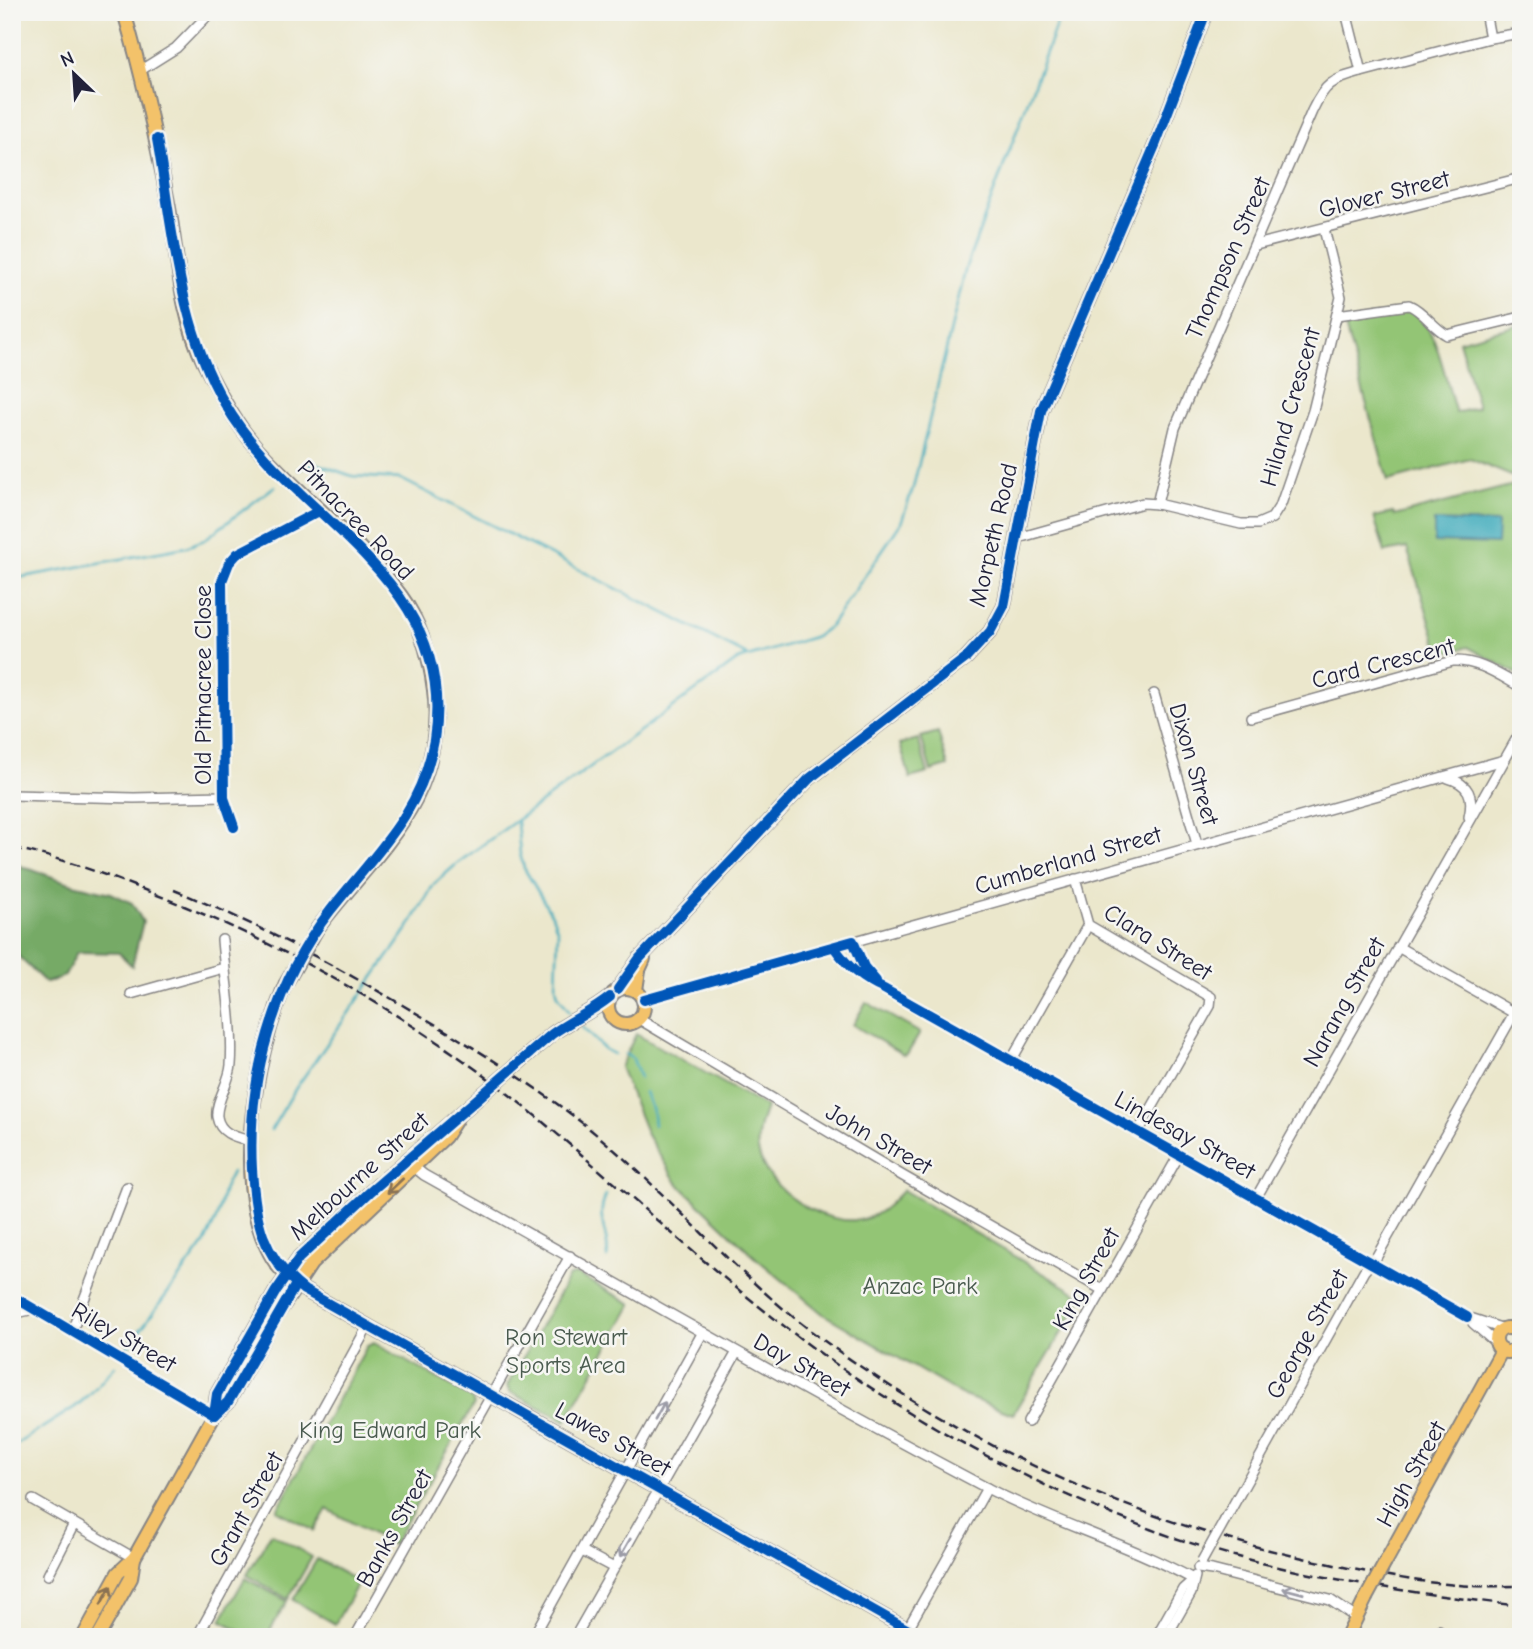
<svg xmlns="http://www.w3.org/2000/svg" width="1533" height="1649" font-family="'Comic Neue',sans-serif">
	<style>
		.green { fill: #93c575; stroke: #5a7458; stroke-width: 2 }
		.forest { fill: #76aa66; stroke: #4c6650; stroke-width: 2 }
		.water { fill: #3caabb; stroke: #2f667b; stroke-width: 2 }
		.lines { fill: none; stroke-linecap: round; stroke-linejoin: round }
		.stream { stroke: #3caabb; stroke-width: 2.5 }
		.minor-casing { stroke: #868484; stroke-width: 12 }
		.major-casing { stroke: #868484; stroke-width: 16 }
		.highway-casing { stroke: #868484; stroke-width: 18 }
		.minor { stroke: #fff; stroke-width: 9 }
		.major { stroke: #f3c26a; stroke-width: 12 }
		.highway { stroke: #f3c26a; stroke-width: 14 }
		.rail { stroke: #22223b; stroke-width: 2.5; stroke-dasharray: 10 5; stroke-linecap: butt }
		.minor-bridge-casing { stroke: #868484; stroke-width: 12; stroke-linecap: butt }
		.major-bridge-casing { stroke: #868484; stroke-width: 16; stroke-linecap: butt }
		.minor-bridge { stroke: #fff; stroke-width: 9 }
		.major-bridge { stroke: #f3c26a; stroke-width: 12 }
		.cycleway-casing { stroke: #f6f6f2; stroke-width: 15 }
		.cycleway { stroke: #0057b8; stroke-width: 10 }
		.oneway { stroke: #8a7252 }
		.oneway2 { stroke: #9c9ca7 }
		.labels { text-anchor: middle; stroke-width: 5; stroke-linejoin: round; paint-order: stroke }
		.street-label { font-size: 24px; fill: #22223b; stroke: #f6f6f2 }
		.park-label { font-size: 24px; fill: #4a5b4f; stroke: #f6f6f2 }
	</style>
	<rect width="100%" height="100%" fill="#f6f6f2"/>
	<filter id="ink" filterUnits="userSpaceOnUse"><feTurbulence type="fractalNoise" baseFrequency=".0143" numOctaves="2"/><feDisplacementMap in="SourceGraphic" scale="14" xChannelSelector="R" yChannelSelector="G"/><feConvolveMatrix kernelMatrix="1 2 1 2 8 2 1 2 1" color-interpolation-filters="sRGB"/></filter>
	<filter id="wash" filterUnits="userSpaceOnUse"><feTurbulence type="fractalNoise" baseFrequency=".00686" numOctaves="4" result="noise"/><feDisplacementMap in="SourceGraphic" scale="28" xChannelSelector="R" yChannelSelector="G"/><feGaussianBlur stdDeviation="1.57" result="paint"/><feColorMatrix in="noise" values="0 0 0 0 0 0 0 0 0 0 0 0 0 0 0 0 0 1.4 0 .05"/><feComposite in="paint" operator="in"/></filter>
	<g filter="url(#wash)">
		<rect width="100%" height="100%" fill="#ebe7cc"/>
		<!-- green -->
		<g class="green">
			<path d="M1405,309C1437,315 1446,386 1456,413L1478,407L1459,341L1521,324V480L1470,459L1388,481L1344,323Z"/>
			<path d="M1521,483V676L1468,647L1440,654L1407,548L1385,552L1374,517L1393,513L1394,516Z"/>
			<path d="M938,732L948,766L931,771L921,737Z"/>
			<path d="M918,739L928,773L910,778L900,744Z"/>
			<path d="M866,1002L920,1033L908,1053L904,1055L853,1025Z"/>
			<path d="M636,1034L766,1107C761,1121 756,1135 758,1150C765,1190 825,1228 864,1219C880,1215 892,1202 903,1190L1083,1297L1013,1414L964,1396L823,1314L757,1259L677,1183L647,1135L620,1067Z"/>
			<path d="M577,1274L632,1304L566,1421L510,1392L507,1386L569,1276Z"/>
			<path d="M374,1343L471,1397L474,1405L393,1545L327,1509L314,1531L277,1510L367,1346Z"/>
			<path d="M271,1533L312,1557L288,1599L247,1575Z"/>
			<path d="M317,1559L359,1582L335,1624L293,1600Z"/>
			<path d="M245,1578L287,1601L266,1637H252L221,1620Z"/>
		</g>
		<!-- forest -->
		<path class="forest" d="M12,863L73,884L111,893L132,903L143,922L132,966L119,953L77,952L65,976L46,983L18,956L12,929Z"/>
		<!-- water -->
		<path class="water" d="M1434,521L1498,523L1497,544L1434,542Z"/>
		<g class="lines">
			<!-- stream -->
			<g class="stream">
				<path d="M299,469L315,463L352,476L401,479L747,655"/>
				<path d="M12,579L186,547L204,540L275,486"/>
				<path d="M517,822L520,854L524,868L552,915L558,932L556,986L558,995L570,1012"/>
				<path d="M582,1027L604,1049L614,1054"/>
				<path d="M625,1054L633,1059L640,1078"/>
				<path d="M645,1092L653,1114L654,1125"/>
				<path d="M271,1130L296,1088L409,927L434,884L459,862L738,660L817,636L831,625L901,523L913,488L966,267L1061,12"/>
				<path d="M606,1195C594,1221 611,1234 607,1258"/>
				<path d="M124,1352L204,1244L217,1217L224,1188L232,1172"/>
				<path d="M12,1447L75,1407L90,1394L115,1366"/>
			</g>
		</g>
	</g>
	<g filter="url(#ink)">
		<g class="lines">
			<!-- minor casing -->
			<g class="minor-casing">
				<g id="minor">
					<path d="M1346,12L1361,72"/>
					<path d="M1485,12L1490,38"/>
					<path d="M141,70L176,48L211,12"/>
					<path d="M1256,245L1521,178"/>
					<path d="M1337,315L1409,305C1425,312 1432,327 1447,335L1521,317"/>
					<path d="M1157,504L1241,524H1258L1272,518L1281,504L1313,411L1341,297L1324,229"/>
					<path d="M1018,538L1143,503L1157,504L1175,428L1312,111C1325,83 1332,80 1361,72L1490,38L1521,33"/>
					<path d="M1154,694L1197,844"/>
					<path d="M1251,717L1453,661C1479,660 1499,675 1521,687"/>
					<path d="M1448,778C1469,784 1474,796 1469,817"/>
					<path d="M12,795L134,798L224,796"/>
					<path d="M234,827L224,798L222,581L229,563L237,554L319,511"/>
					<path d="M1075,879L1088,925L1211,997L1210,1006L1138,1132"/>
					<path d="M222,940C225,979 234,1028 231,1065C230,1082 215,1102 217,1117C220,1134 236,1137 250,1141"/>
					<path d="M853,941L864,967L879,984"/>
					<path d="M834,947C848,967 861,979 884,989L1467,1317L1504,1329"/>
					<path d="M1398,947L1521,1017"/>
					<path d="M131,994L224,968"/>
					<path d="M644,1000L1504,760"/>
					<path d="M639,1019L903,1176L1101,1289"/>
					<path d="M1011,1061L1088,925"/>
					<path d="M409,1163L424,1175C610,1279 795,1387 985,1487C1052,1522 1126,1543 1193,1579"/>
					<path d="M1256,1198L1521,731"/>
					<path d="M12,1296L214,1415"/>
					<path d="M12,1314L34,1309"/>
					<path d="M1473,1323L1496,1343"/>
					<path d="M1514,1329L1521,1318"/>
					<path d="M72,1331L127,1187"/>
					<path d="M1028,1422L1179,1155"/>
					<path d="M33,1500L134,1558"/>
					<path d="M1225,1520L1364,1271L1377,1256L1521,1001"/>
					<path d="M582,1551L614,1568"/>
					<path d="M1198,1568L1212,1570L1330,1600L1355,1617"/>
					<path d="M48,1575L74,1524"/>
					<path d="M197,1637L368,1326"/>
					<path d="M355,1637L570,1256"/>
					<path d="M533,1637L703,1332"/>
					<path d="M575,1637L737,1352"/>
					<path d="M903,1637L987,1488"/>
					<path d="M1156,1637L1183,1589L1193,1580"/>
					<path d="M1166,1637L1191,1593L1195,1576"/>
					<path d="M1435,1637L1439,1630"/>
				</g>
			</g>
			<!-- major casing -->
			<g class="major-casing">
				<g id="major">
					<path d="M124,12C143,77 157,142 169,208C178,260 181,316 204,363C219,393 235,423 257,448C303,499 361,540 401,596C421,623 430,658 434,690C439,726 432,766 416,798C391,848 349,885 317,929"/>
					<path d="M285,985C255,1058 228,1195 277,1265C285,1275 295,1283 304,1290L921,1637"/>
					<circle cx="626" cy="1006" r="18"/>
					<path d="M618,989L639,959L809,779L966,658L990,632L1004,606L1041,411L1156,143L1206,12"/>
					<path d="M636,990L639,970L644,959"/>
					<circle cx="1508" cy="1340" r="12"/>
					<path d="M214,1415L217,1394L276,1291L299,1258L370,1192L552,1034C571,1020 592,1012 610,997"/>
					<path d="M1385,1563L1502,1350"/>
					<path d="M83,1637L118,1573L134,1558L214,1415L228,1402L277,1315L311,1264L445,1137L457,1118"/>
					<path d="M98,1637L131,1578L134,1558"/>
					<path d="M1347,1637L1366,1598"/>
				</g>
			</g>
			<!-- highway casing -->
			<g class="highway-casing">
				<path id="highway" d="M12,1631L22,1637"/>
			</g>
			<!-- minor -->
			<use href="#minor" class="minor"/>
			<!-- major -->
			<use href="#major" class="major"/>
			<!-- highway -->
			<use href="#highway" class="highway"/>
			<!-- rail -->
			<g class="rail">
				<path d="M12,848C60,857 106,875 152,893C280,943 403,1011 511,1096C621,1184 721,1284 837,1365C934,1432 1039,1488 1150,1529C1268,1573 1396,1591 1521,1606"/>
				<path d="M174,890C261,925 343,970 423,1017C481,1052 538,1087 591,1130C669,1194 734,1273 815,1334C968,1448 1134,1522 1321,1562C1366,1572 1412,1582 1459,1585C1479,1587 1500,1586 1521,1586"/>
			</g>
			<!-- minor-bridge casing -->
			<g class="minor-bridge-casing">
				<path id="minor-bridge" d="M1202,1561L1225,1520"/>
			</g>
			<!-- major-bridge casing -->
			<g class="major-bridge-casing">
				<g id="major-bridge">
					<path d="M285,985L317,929"/>
					<path d="M1366,1598L1385,1563"/>
				</g>
			</g>
			<!-- minor-bridge -->
			<use href="#minor-bridge" class="minor-bridge"/>
			<!-- major-bridge -->
			<use href="#major-bridge" class="major-bridge"/>
			<!-- cycleway casing -->
			<g class="cycleway-casing">
				<g id="cycleway">
					<path d="M157,139C173,228 178,324 225,404C293,522 459,576 434,740C422,813 373,856 330,911C274,983 247,1079 252,1169C255,1221 262,1257 304,1290L921,1637"/>
					<path d="M234,827L224,798L222,581L229,563L237,554L319,511"/>
					<path d="M834,947C848,967 861,979 884,989L1467,1317"/>
					<path d="M618,989L639,959L809,779L966,658L990,632L1004,606L1041,411L1156,143L1206,12"/>
					<path d="M644,1000L853,941L864,967L876,981"/>
					<path d="M12,1296L214,1415"/>
					<path d="M214,1415L217,1394L276,1291L299,1258L370,1192L552,1034C571,1020 592,1012 610,997"/>
					<path d="M214,1415L228,1402L296,1284"/>
				</g>
			</g>
			<!-- cycleway -->
			<use href="#cycleway" class="cycleway"/>
		</g>
		<!-- one-way arrows -->
		<defs><path id="oneway-shaft" d="M-6 0H5M1.5-3L5.5 0L1.5 3" fill="none" stroke-width="1.6" stroke-linecap="round" stroke-linejoin="round" transform="scale(1.75)"/></defs>
		<g class="oneway">
			<use href="#oneway-shaft" transform="translate(395 1186) rotate(137)"/>
			<use href="#oneway-shaft" transform="translate(106 1595) rotate(-61)"/>
		</g>
		<g class="oneway2">
			<use href="#oneway-shaft" transform="translate(660 1411) rotate(-61)"/>
			<use href="#oneway-shaft" transform="translate(625 1548) rotate(120)"/>
			<use href="#oneway-shaft" transform="translate(1293 1591) rotate(-165)"/>
		</g>
	</g>
	<g class="labels">
		<!-- street labels -->
		<g class="street-label">
			<text transform="translate(1384 194) rotate(-14)" y="8">Glover Street</text>
			<text transform="translate(1228 258) rotate(-66)" y="8">Thompson Street</text>
			<text transform="translate(1290 407) rotate(-74)" y="8">Hiland Crescent</text>
			<text transform="translate(356 520) rotate(46)" y="8">Pitnacree Road</text>
			<text transform="translate(993 535) rotate(-77)" y="8">Morpeth Road</text>
			<text transform="translate(1383 663) rotate(-14)" y="8">Card Crescent</text>
			<text transform="translate(203 685) rotate(-90)" y="8">Old Pitnacree Close</text>
			<text transform="translate(1194 764) rotate(74)" y="8">Dixon Street</text>
			<text transform="translate(1068 860) rotate(-16)" y="8">Cumberland Street</text>
			<text transform="translate(1158 942) rotate(32)" y="8">Clara Street</text>
			<text transform="translate(1344 1002) rotate(-61)" y="8">Narang Street</text>
			<text transform="translate(1185 1135) rotate(29)" y="8">Lindesay Street</text>
			<text transform="translate(879 1139) rotate(30)" y="8">John Street</text>
			<text transform="translate(359 1176) rotate(-42)" y="8">Melbourne Street</text>
			<text transform="translate(1086 1279) rotate(-61)" y="8">King Street</text>
			<text transform="translate(1307 1334) rotate(-61)" y="8">George Street</text>
			<text transform="translate(124 1337) rotate(30)" y="8">Riley Street</text>
			<text transform="translate(802 1365) rotate(29)" y="8">Day Street</text>
			<text transform="translate(613 1439) rotate(29)" y="8">Lawes Street</text>
			<text transform="translate(1411 1474) rotate(-61)" y="8">High Street</text>
			<text transform="translate(246 1509) rotate(-61)" y="8">Grant Street</text>
			<text transform="translate(394 1528) rotate(-61)" y="8">Banks Street</text>
		</g>
		<!-- park labels -->
		<g class="park-label">
			<text x="920" y="1294">Anzac Park</text>
			<text x="566" y="1345">Ron Stewart<tspan x="566" dy="28">Sports Area</tspan></text>
			<text x="390" y="1438">King Edward Park</text>
		</g>
	</g>
	<!-- margin -->
	<rect width="1533" height="1649" fill="none" stroke="#f6f6f2" stroke-width="42"/>
	<!-- north arrow -->
	<g transform="translate(74 74) rotate(335)" stroke="#f6f6f2" stroke-width="5" paint-order="stroke">
	<path d="M0-5L12 26L0 18L-12 26Z" fill="#22223b"/>
	<text y="-10" font-size="19" font-weight="bold" text-anchor="middle" fill="#22223b">N</text>
	</g>
</svg>
